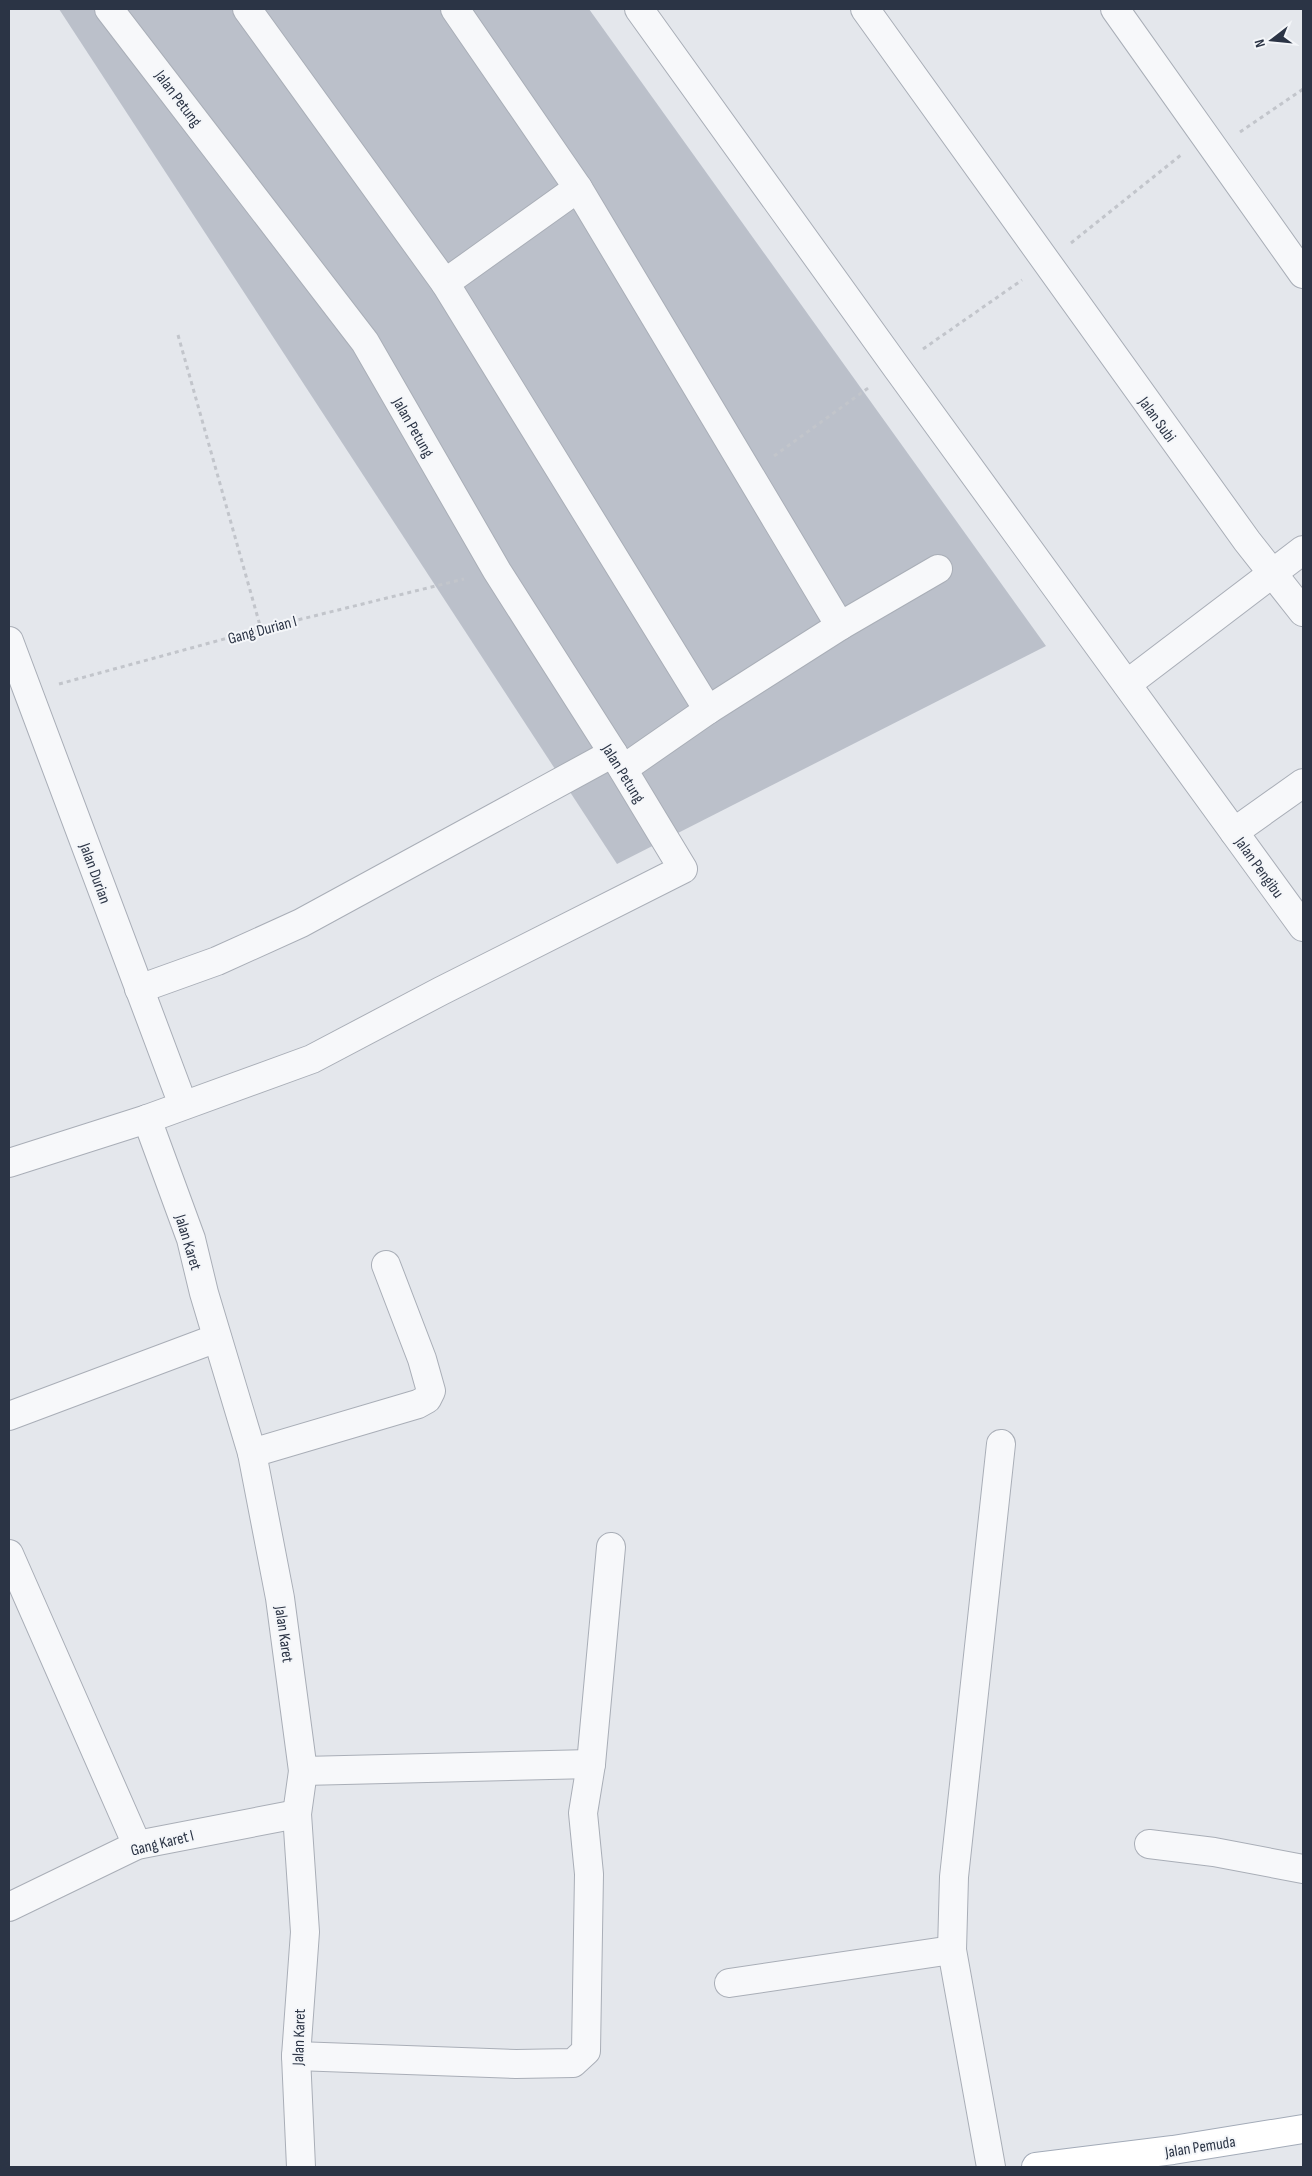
<svg xmlns="http://www.w3.org/2000/svg" width="1312" height="2176" font-family="'Sofia Sans Condensed',sans-serif">
	<style>
		.building { fill: #bbc0ca }
		.lines { fill: none; stroke-linecap: round; stroke-linejoin: round }
		.minor-casing { stroke: #a9aeb7; stroke-width: 30 }
		.primary-casing { stroke: #a3abb8; stroke-width: 30 }
		.path { stroke: #c2c5cb; stroke-width: 3; stroke-dasharray: 4 4; stroke-linecap: butt }
		.minor { stroke: #f7f8fa; stroke-width: 28 }
		.primary { stroke: #fff; stroke-width: 28 }
		.labels { text-anchor: middle; stroke-width: 4; stroke-linejoin: round; paint-order: stroke }
		.street-label { font-size: 16px; fill: #2b3445; stroke: #f4f6f9 }
	</style>
	<rect width="100%" height="100%" fill="#e4e7ec"/>
	<!-- building -->
	<path class="building" d="M59,9H589L1046,646L617,864Z"/>
	<g class="lines">
		<!-- minor casing -->
		<g class="minor-casing">
			<g id="minor">
				<path d="M247,9L445,283L708,710"/>
				<path d="M455,9L578,188L840,626L708,710L623,769"/>
				<path d="M639,9L897,368L1303,927"/>
				<path d="M865,9L1247,541L1303,612"/>
				<path d="M1115,9L1303,274"/>
				<path d="M445,283L578,188"/>
				<path d="M840,626L938,569"/>
				<path d="M9,641L183,1105"/>
				<path d="M1127,684L1303,550"/>
				<path d="M1234,832L1303,783"/>
				<path d="M139,989L217,961L301,923L613,753"/>
				<path d="M147,1119L191,1239L204,1293L252,1453L280,1598L303,1771L297,1814L305,1932L296,2056L301,2167"/>
				<path d="M9,1163L147,1119L312,1059L441,991L683,869L613,753L497,571L365,342L109,9"/>
				<path d="M9,1416L217,1338"/>
				<path d="M252,1453L418,1404L427,1399L431,1391L422,1359L386,1265"/>
				<path d="M9,1554L137,1845"/>
				<path d="M303,1771L591,1764"/>
				<path d="M1149,1844L1214,1852L1303,1869"/>
				<path d="M9,1907L137,1845L297,1814"/>
				<path d="M729,1983L952,1950"/>
				<path d="M296,2056L516,2064L573,2063L586,2051L589,1874L583,1813L591,1764L611,1547"/>
				<path d="M991,2167L952,1950L954,1877L1001,1444"/>
			</g>
		</g>
		<!-- primary casing -->
		<g class="primary-casing">
			<path id="primary" d="M1036,2167L1173,2150L1303,2129"/>
		</g>
		<!-- path -->
		<g class="path">
			<path d="M1240,132L1303,89"/>
			<path d="M1071,243L1181,155"/>
			<path d="M178,335L261,629"/>
			<path d="M923,349L1022,280"/>
			<path d="M774,456L871,386"/>
			<path d="M59,684L261,629L464,579"/>
		</g>
		<!-- minor -->
		<use href="#minor" class="minor"/>
		<!-- primary -->
		<use href="#primary" class="primary"/>
	</g>
	<g class="labels">
		<!-- street labels -->
		<g class="street-label">
			<text transform="translate(179 98) rotate(53)" y="6">Jalan Petung</text>
			<text transform="translate(1158 419) rotate(54)" y="6">Jalan Subi</text>
			<text transform="translate(414 427) rotate(60)" y="6">Jalan Petung</text>
			<text transform="translate(262 629) rotate(-15)" y="6">Gang Durian I</text>
			<text transform="translate(624 773) rotate(58)" y="6">Jalan Petung</text>
			<text transform="translate(1260 867) rotate(54)" y="6">Jalan Pengibu</text>
			<text transform="translate(96 873) rotate(70)" y="6">Jalan Durian</text>
			<text transform="translate(189 1242) rotate(73)" y="6">Jalan Karet</text>
			<text transform="translate(285 1634) rotate(82)" y="6">Jalan Karet</text>
			<text transform="translate(162 1842) rotate(-14)" y="6">Gang Karet I</text>
			<text transform="translate(298 2037) rotate(-88)" y="6">Jalan Karet</text>
			<text transform="translate(1200 2146) rotate(-9)" y="6">Jalan Pemuda</text>
		</g>
	</g>
	<!-- border -->
	<rect width="1312" height="2176" fill="none" stroke="#2b3445" stroke-width="20"/>
	<!-- north arrow -->
	<g transform="translate(1272 40) rotate(254)" stroke="#f4f6f9" stroke-width="4" paint-order="stroke">
	<path d="M0-4L9 19L0 12L-9 19Z" fill="#2b3445"/>
	<text y="-8" font-size="14" font-weight="bold" text-anchor="middle" fill="#2b3445">N</text>
	</g>
</svg>
